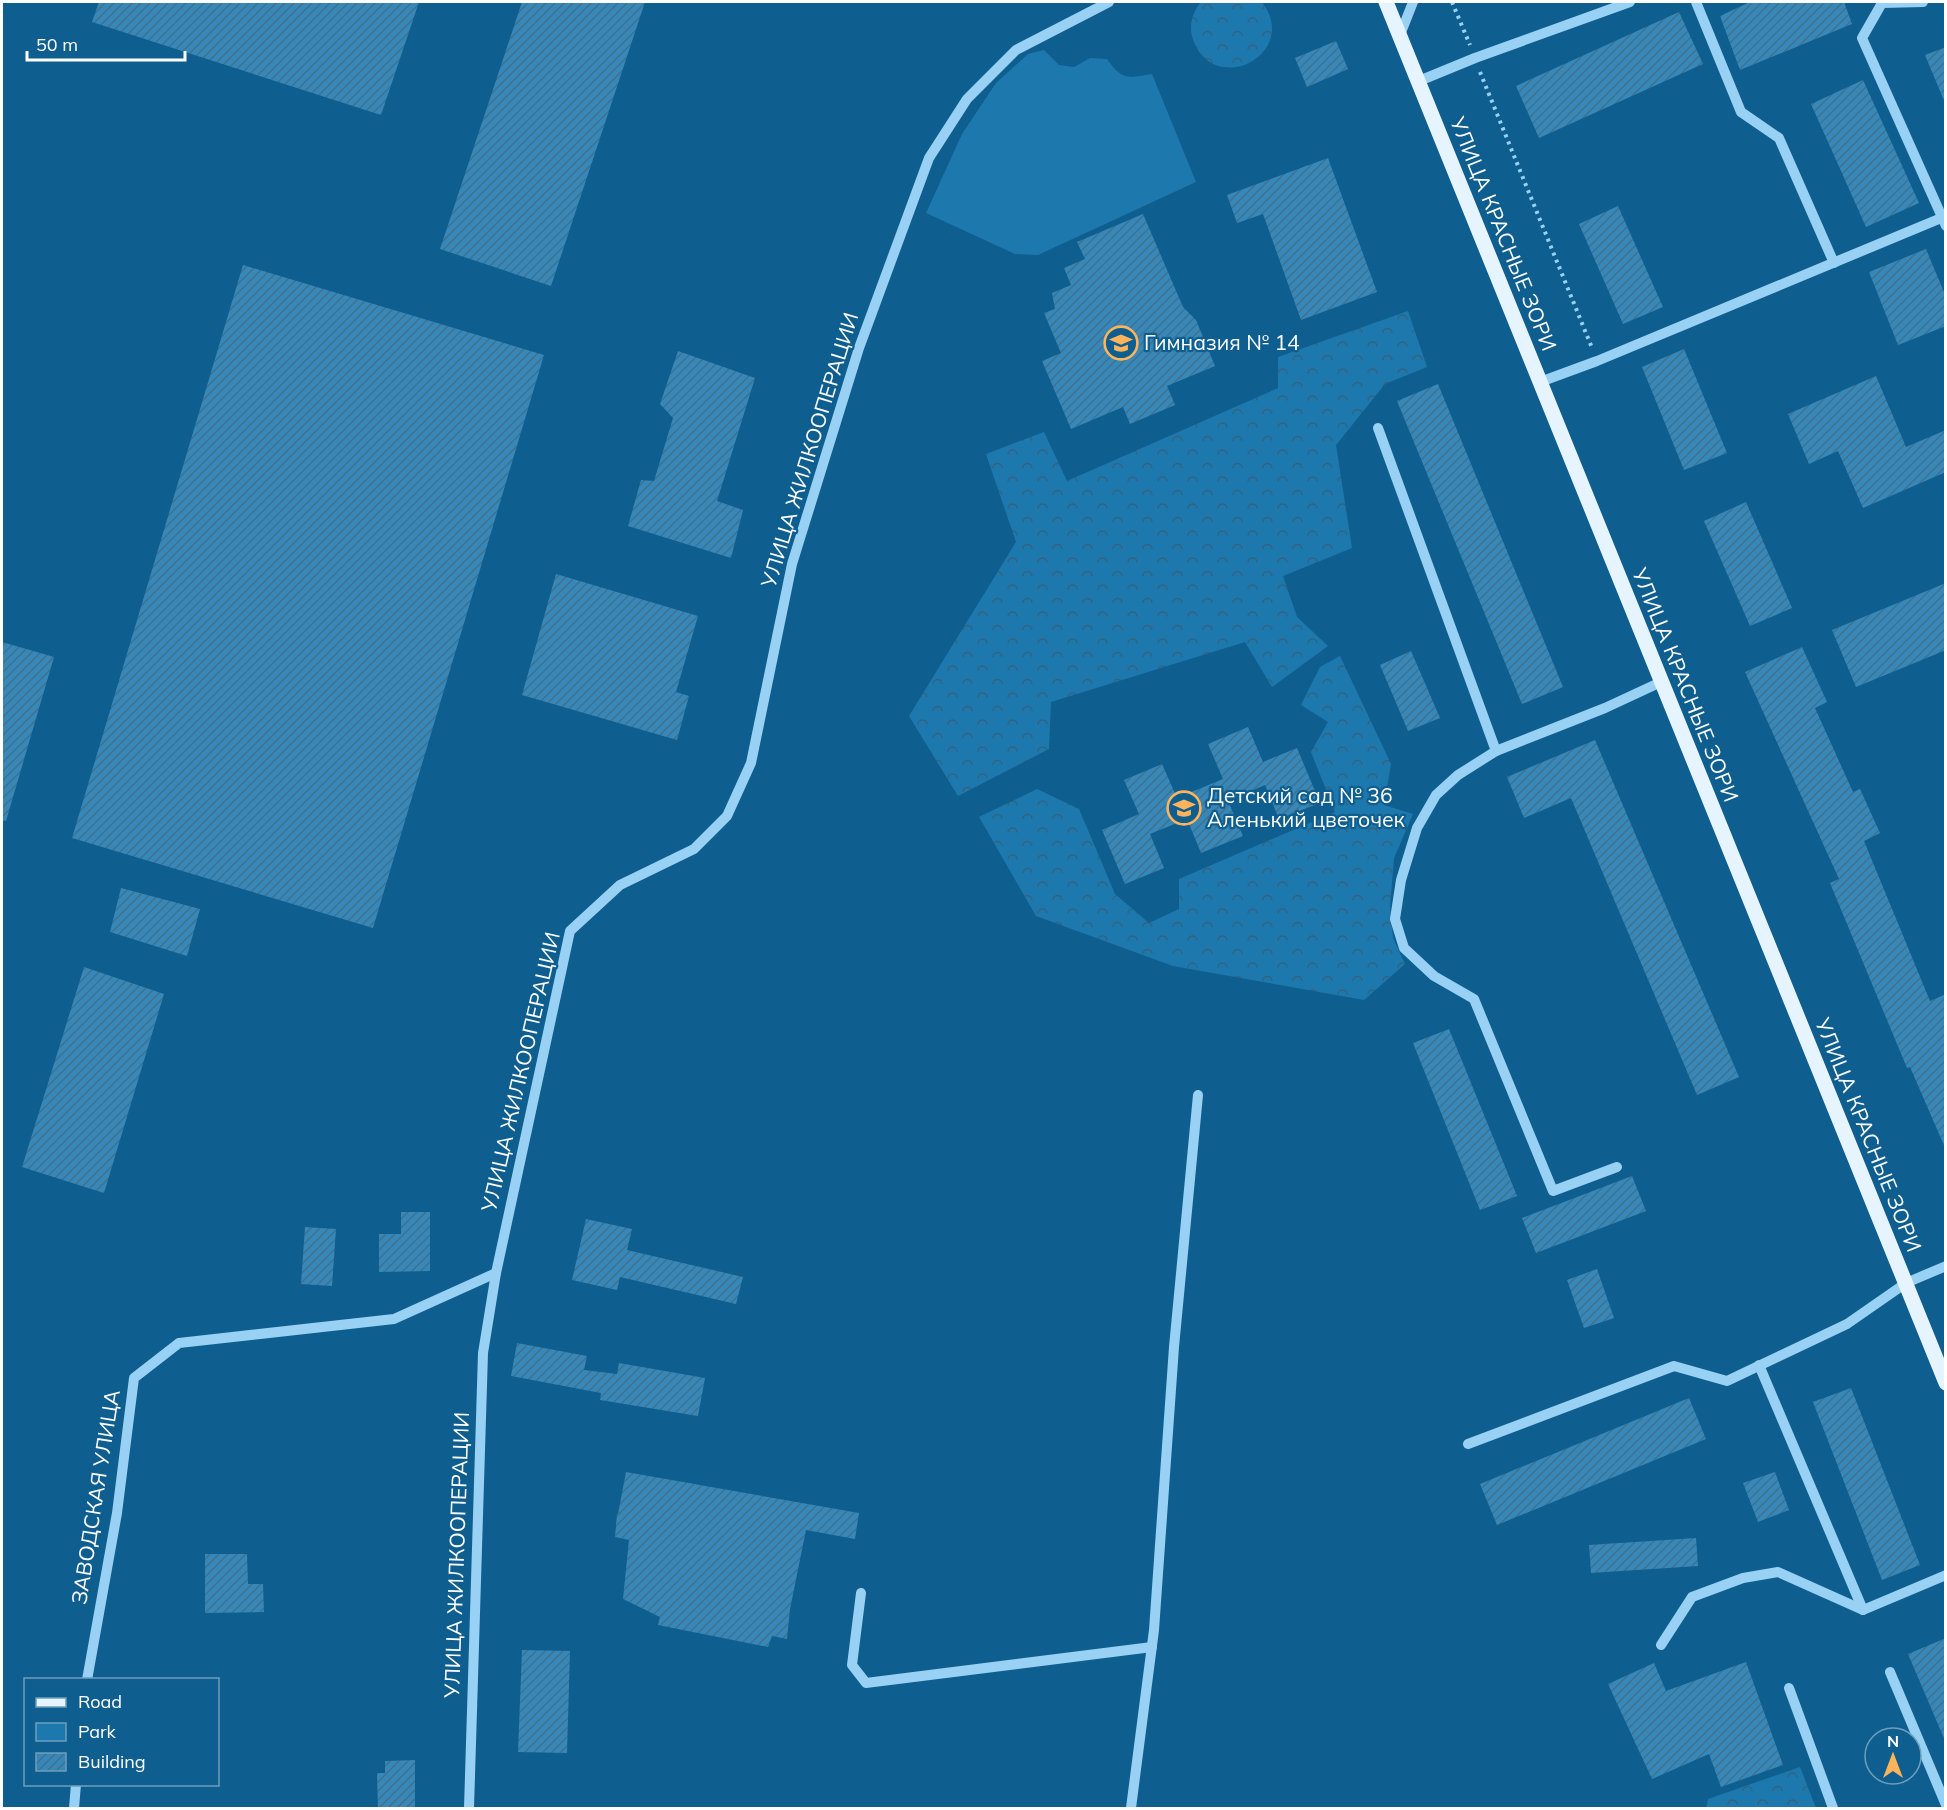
<svg xmlns="http://www.w3.org/2000/svg" width="1947" height="1810" font-family="Mulish,sans-serif">
	<style>
		.green { fill: #1d78ae }
		.forest { fill: url(#forest-crowns) }
		.building { fill: url(#building-hatch) }
		.lines { fill: none; stroke-linecap: round; stroke-linejoin: round }
		.path { stroke: #98d1f4; stroke-width: 4; stroke-dasharray: 3 4.5; stroke-linecap: butt }
		.minor { stroke: #98d1f4; stroke-width: 10 }
		.major { stroke: #e5f4ff; stroke-width: 15 }
		.labels { text-anchor: middle; stroke-width: 4.5; stroke-linejoin: round; paint-order: stroke }
		.street-label { font-size: 21px; fill: #fff; stroke: #0f5e90 }
		.poi-label { font-size: 21px; fill: #fff; stroke: #0f5e90; text-anchor: start }
	</style>
	<defs>
		<pattern id="forest-crowns" width="20" height="18" patternUnits="userSpaceOnUse" patternTransform="scale(1.5)"><rect width="20" height="18" fill="#1d78ae"/><path d="M2 6a3 3 0 1 1 6 0M12 15a3 3 0 1 1 6 0" fill="none" stroke="#34627d"/></pattern>
		<pattern id="building-hatch" width="6" height="6" patternUnits="userSpaceOnUse" patternTransform="scale(1.5)"><rect width="6" height="6" fill="#3788b9"/><path d="M-1 1l2-2M0 6l6-6M5 7l2-2" fill="none" stroke="#3f708d"/></pattern>
	</defs>
	<rect width="100%" height="100%" fill="#0f5e90"/>
	<!-- green -->
	<path class="green" d="M1044,50L1059,65L1074,67L1090,58L1107,59C1123,81 1127,78 1152,74L1196,182L1038,255L1015,254L926,213L962,134L996,83L1028,54Z"/>
	<!-- forest -->
	<g class="forest">
		<path d="M1201,2H1262C1302,55 1210,100 1192,36C1189,24 1193,11 1201,2Z"/>
		<path d="M1408,311L1427,367L1385,384L1336,445L1352,548L1283,576L1297,617L1328,646L1272,687L1245,642L1051,702L1049,749L958,796L909,716L1016,542L986,454L1044,432L1067,481L1278,388V357Z"/>
		<path d="M1340,656L1391,764L1384,805L1413,814L1394,858L1390,907L1393,938L1405,964L1364,1000L1173,966L1036,916L979,817L1037,789L1079,809L1115,894L1149,923L1179,909V879L1335,812L1311,752L1328,722L1301,705L1320,667Z"/>
		<path d="M1800,1767L1816,1808H1706L1708,1799Z"/>
	</g>
	<!-- building -->
	<g class="building">
		<path d="M99,2H419L381,115L92,22Z"/>
		<path d="M522,2H645L551,286L440,249Z"/>
		<path d="M1750,2H1844L1852,24L1740,70L1720,16Z"/>
		<path d="M1679,12L1703,64L1539,138L1516,86Z"/>
		<path d="M1336,41L1348,69L1307,87L1295,58Z"/>
		<path d="M1946,47V103H1945L1925,55Z"/>
		<path d="M1863,80L1919,203L1866,227L1811,104Z"/>
		<path d="M1328,158L1377,292L1301,320L1263,214L1237,223L1227,195Z"/>
		<path d="M1618,206L1663,307L1623,324L1579,224Z"/>
		<path d="M1143,214L1183,307L1196,320L1215,366L1167,386L1175,405L1130,424L1123,407L1071,429L1042,361L1061,353L1044,313L1055,309L1052,293L1071,285L1064,268L1085,259L1077,242Z"/>
		<path d="M1926,249L1946,297V326L1898,345L1869,272Z"/>
		<path d="M243,265L544,355L373,928L72,838Z"/>
		<path d="M1684,349L1727,453L1684,470L1642,367Z"/>
		<path d="M678,351L755,378L717,501L743,510L731,558L628,526L641,480L654,481L673,418L660,404Z"/>
		<path d="M1876,376L1906,447L1946,430V472L1863,508L1838,451L1809,464L1788,414Z"/>
		<path d="M1438,384L1563,687L1522,704L1397,401Z"/>
		<path d="M1746,502L1792,608L1750,626L1704,521Z"/>
		<path d="M556,574L698,616L676,692L689,696L677,740L522,695Z"/>
		<path d="M1946,583V650L1856,687L1832,630Z"/>
		<path d="M2,642L54,657L6,821L2,820Z"/>
		<path d="M1802,647L1827,702L1815,708L1853,792L1860,789L1880,833L1864,841L1930,1001L1946,994V1150L1910,1067L1907,1068L1830,883L1839,879L1745,672Z"/>
		<path d="M1411,651L1440,718L1408,731L1380,665Z"/>
		<path d="M1248,727L1263,762L1297,748L1320,803L1279,819L1265,785L1228,801L1243,836L1201,853L1187,819L1150,834L1164,868L1125,884L1102,830L1139,814L1124,780L1162,764L1177,798L1223,779L1208,744Z"/>
		<path d="M1595,740L1739,1077L1697,1095L1571,798L1524,818L1507,777Z"/>
		<path d="M121,888L200,909L187,956L110,932Z"/>
		<path d="M84,967L164,994L104,1193L22,1167Z"/>
		<path d="M1449,1029L1517,1196L1480,1210L1413,1043Z"/>
		<path d="M1632,1176L1646,1211L1536,1253L1522,1218Z"/>
		<path d="M401,1212H430V1271L379,1272V1234H401Z"/>
		<path d="M586,1219L632,1229L627,1250L743,1277L736,1304L620,1277L617,1290L572,1280Z"/>
		<path d="M305,1227L336,1229L332,1286L301,1284Z"/>
		<path d="M1597,1269L1614,1318L1584,1328L1567,1280Z"/>
		<path d="M517,1343L587,1356L584,1370L617,1374L619,1363L705,1378L698,1416L600,1400L601,1393L511,1376Z"/>
		<path d="M1851,1388L1920,1565L1882,1580L1813,1402Z"/>
		<path d="M1689,1398L1706,1439L1497,1525L1480,1484Z"/>
		<path d="M626,1472L859,1513L855,1539L806,1530L790,1609L787,1639L772,1636L768,1647L658,1625L660,1617L623,1599L629,1540L615,1537L617,1514H618Z"/>
		<path d="M1775,1472L1789,1510L1758,1522L1743,1483Z"/>
		<path d="M1696,1538L1698,1566L1591,1573L1589,1545Z"/>
		<path d="M205,1554H247L248,1584H263L264,1612L205,1613Z"/>
		<path d="M1946,1638V1743L1908,1654Z"/>
		<path d="M522,1650L570,1651L567,1753L518,1752Z"/>
		<path d="M1746,1662L1783,1765L1721,1787L1709,1754L1652,1779L1608,1684L1654,1663L1666,1691Z"/>
		<path d="M415,1760V1809H378L377,1773H385V1761Z"/>
	</g>
	<g class="lines">
		<!-- path -->
		<g class="path">
			<path d="M1452,2L1470,45"/>
			<path d="M1480,72L1592,348"/>
		</g>
		<!-- minor -->
		<g class="minor">
			<path d="M1696,2L1741,112L1779,138L1834,263"/>
			<path d="M1923,2L1882,3L1862,38L1946,226"/>
			<path d="M1400,35L1413,2"/>
			<path d="M1419,81L1475,58L1630,2"/>
			<path d="M1540,382L1597,361L1946,216"/>
			<path d="M1378,428L1496,751L1605,708L1661,682"/>
			<path d="M1496,751L1458,775L1436,795L1417,828L1401,880L1395,919L1404,948L1434,976L1474,999L1553,1191L1617,1167"/>
			<path d="M1759,1365L1863,1610L1946,1575"/>
			<path d="M1468,1444L1674,1366L1727,1381L1847,1324L1906,1283L1946,1266"/>
			<path d="M861,1593L852,1665L866,1683L1152,1647"/>
			<path d="M1661,1645L1692,1597L1743,1578L1778,1572L1863,1610"/>
			<path d="M1890,1672L1946,1805"/>
			<path d="M87,1680L117,1513L134,1378L179,1343L394,1319L496,1273"/>
			<path d="M1789,1688L1833,1808"/>
			<path d="M74,1808L76,1784"/>
			<path d="M469,1808L483,1353L496,1273L570,931L620,885L694,849L727,816L751,763L792,564L859,348L929,158L967,99L1016,50L1109,2"/>
			<path d="M1131,1808L1154,1630L1174,1347L1198,1095"/>
		</g>
		<!-- major -->
		<path class="major" d="M1386,2L1946,1383"/>
	</g>
	<!-- icons -->
	<defs>
		<g id="school-ring" transform="scale(1.725)"><circle r="9.5" fill="#0f5e90" stroke="#ffb35b" stroke-width="1.5"/><path d="M0-5L7-2L0 1L-7-2ZM-4 1L0 2.5L4 1V4Q0 6-4 4Z" fill="#ffb35b"/></g>
	</defs>
	<g fill-rule="evenodd">
		<use href="#school-ring" x="1121" y="343"/>
		<use href="#school-ring" x="1184" y="808"/>
	</g>
	<g class="labels">
		<!-- street labels -->
		<g class="street-label">
			<text transform="translate(1503 234) rotate(68)" y="7">УЛИЦА КРАСНЫЕ ЗОРИ</text>
			<text transform="translate(810 450) rotate(-73)" y="7">УЛИЦА ЖИЛКООПЕРАЦИИ</text>
			<text transform="translate(1685 685) rotate(68)" y="7">УЛИЦА КРАСНЫЕ ЗОРИ</text>
			<text transform="translate(521 1072) rotate(-77)" y="7">УЛИЦА ЖИЛКООПЕРАЦИИ</text>
			<text transform="translate(1868 1135) rotate(68)" y="7">УЛИЦА КРАСНЫЕ ЗОРИ</text>
			<text transform="translate(96 1497) rotate(-81)" y="7">ЗАВОДСКАЯ УЛИЦА</text>
			<text transform="translate(457 1555) rotate(-88)" y="7">УЛИЦА ЖИЛКООПЕРАЦИИ</text>
		</g>
		<!-- poi labels -->
		<g class="poi-label">
			<text x="1144" y="350">Гимназия № 14</text>
			<text x="1207" y="803">Детский сад № 36<tspan x="1207" dy="24">Аленький цветочек</tspan></text>
		</g>
	</g>
	<!-- border -->
	<rect width="1947" height="1810" fill="none" stroke="#ffffff" stroke-width="6"/>
	<!-- legend -->
	<rect x="24" y="1678" width="195" height="108" fill="#0f5e90" stroke="#6f9ebc" stroke-width="1.5"/>
	<rect x="36" y="1698" width="30" height="9" fill="#e5f4ff" stroke="#6f9ebc" stroke-width="1.5"/>
	<text x="78" y="1708" font-size="18" fill="#ffffff">Road</text>
	<rect x="36" y="1723" width="30" height="18" fill="#1d78ae" stroke="#6f9ebc" stroke-width="1.5"/>
	<text x="78" y="1738" font-size="18" fill="#ffffff">Park</text>
	<rect x="36" y="1753" width="30" height="18" fill="url(#building-hatch)" stroke="#6f9ebc" stroke-width="1.5"/>
	<text x="78" y="1768" font-size="18" fill="#ffffff">Building</text>
	<!-- north arrow -->
	<g transform="translate(1893 1756)"><circle r="28" fill="#0f5e90" stroke="#6f9ebc" stroke-width="1.5"/>
	<path d="M0-4.5L10 22L0 15L-10 22Z" fill="#ffb35b"/>
	<text y="-9" font-size="16" font-weight="bold" text-anchor="middle" fill="#ffffff">N</text>
	</g>
	<!-- scale -->
	<path d="M27 51v9h158v-9" fill="none" stroke="#ffffff" stroke-width="3"/>
	<text x="36" y="51" font-size="18" fill="#ffffff" stroke="#0f5e90" stroke-width="4.5" paint-order="stroke">50 m</text>
</svg>
